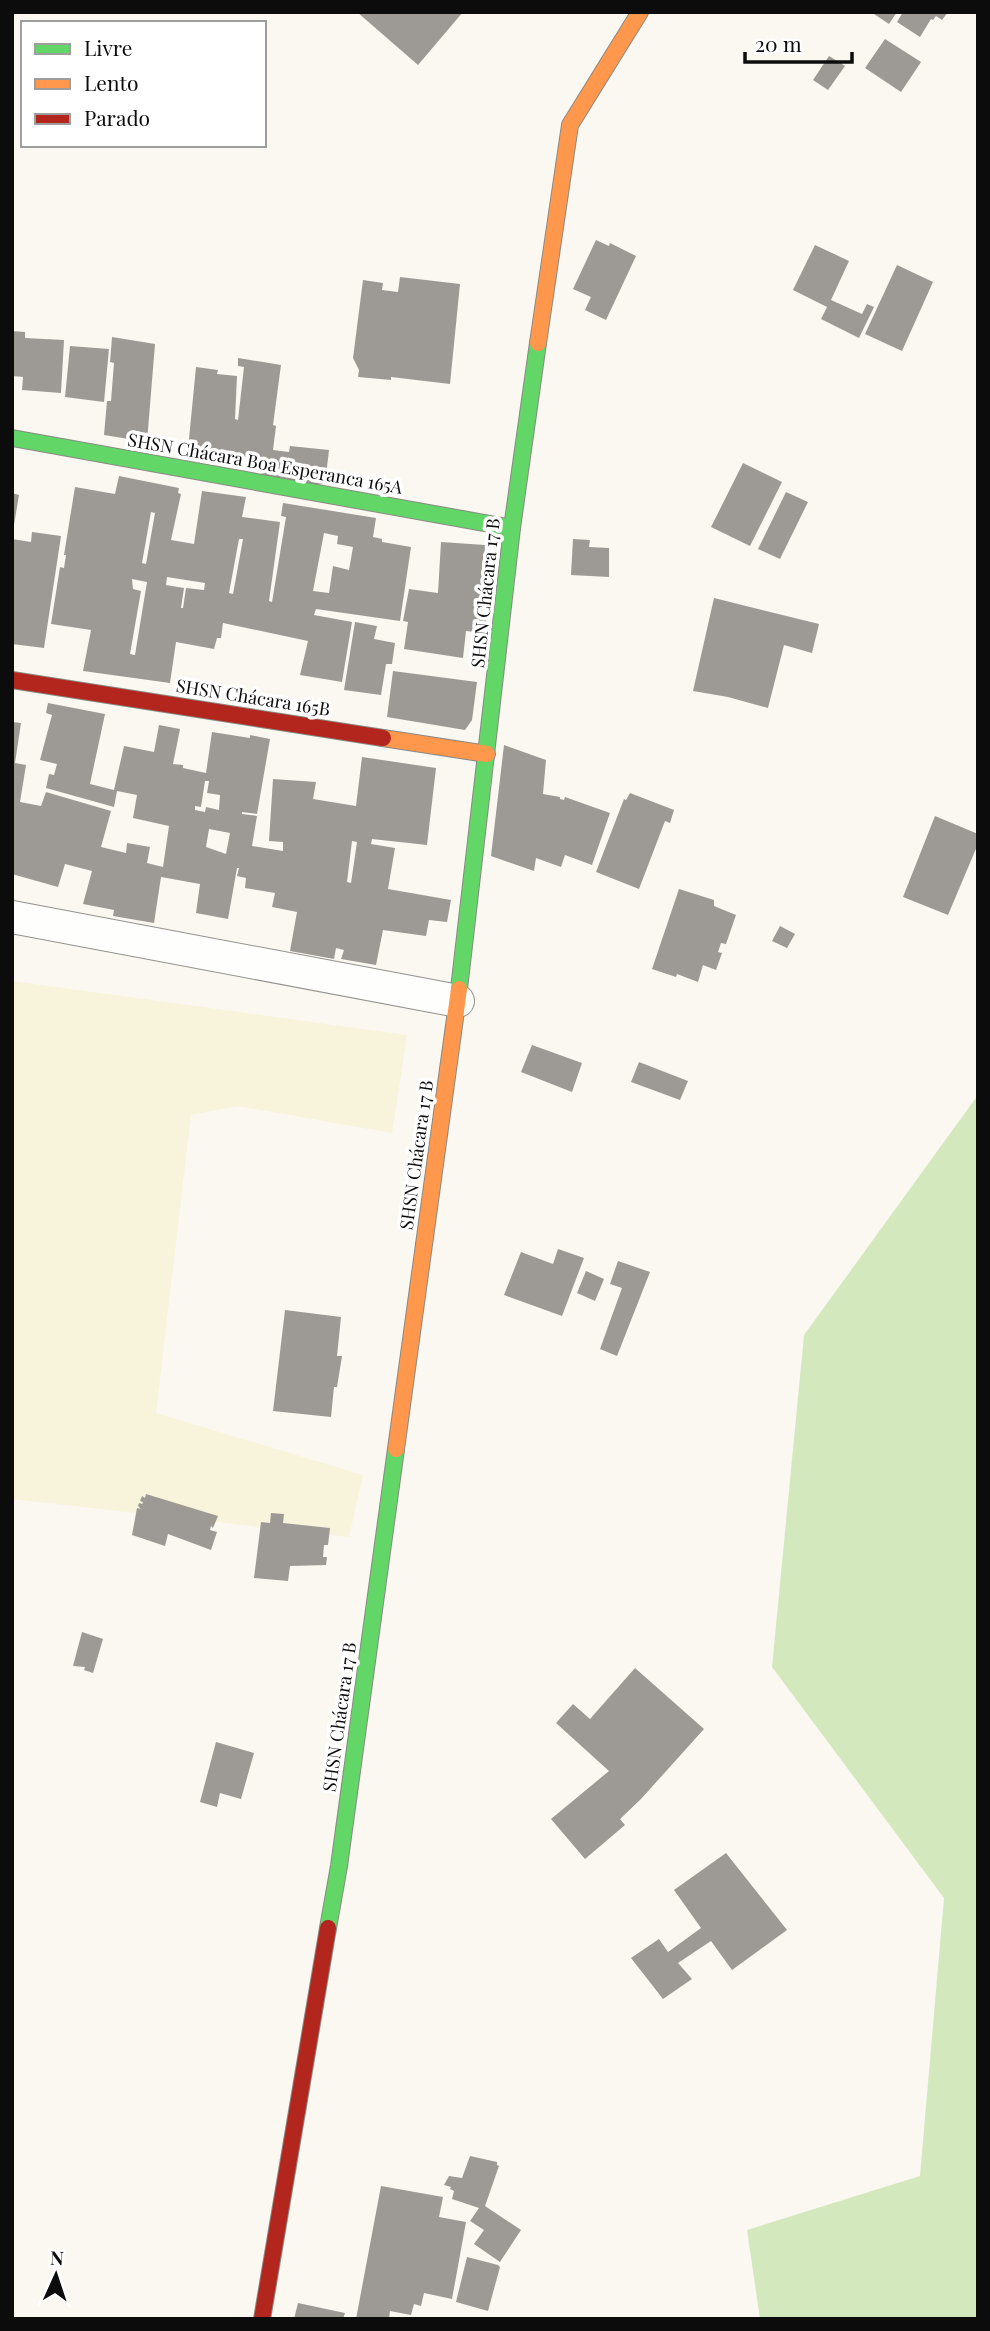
<svg xmlns="http://www.w3.org/2000/svg" width="990" height="2331" font-family="'Playfair Display',serif">
	<style>
		.farmland { fill: #f7f4db }
		.forest { fill: #d4e8bd }
		.building { fill: #9d9a96; fill-rule: evenodd }
		.lines { fill: none; stroke-linecap: round; stroke-linejoin: round }
		.street-casing { stroke: #93928f; stroke-width: 34 }
		.fast-casing { stroke: #8a8985; stroke-width: 18 }
		.slow-casing { stroke: #8a8985; stroke-width: 18 }
		.jam-casing { stroke: #8a8985; stroke-width: 18 }
		.street { stroke: #fefefd; stroke-width: 32 }
		.fast { stroke: #63d668; stroke-width: 16 }
		.slow { stroke: #ff974d; stroke-width: 16 }
		.jam { stroke: #b3261e; stroke-width: 16 }
		.labels { text-anchor: middle; stroke-width: 7; stroke-linejoin: round; paint-order: stroke }
		.street-label { font-size: 18px; fill: #0c0c0c; stroke: #fff }
	</style>
	<rect width="100%" height="100%" fill="#faf8f0"/>
	<!-- farmland -->
	<path class="farmland" d="M12,981L407,1035L392,1133L238,1106L191,1115L156,1413L363,1475L349,1537L12,1499Z"/>
	<!-- forest -->
	<path class="forest" d="M978,1095V2319H760L747,2230L920,2176L944,1898L772,1667L804,1335Z"/>
	<!-- building -->
	<g class="building">
		<path d="M357,12H463L418,65Z"/>
		<path d="M871,12H897L889,24Z"/>
		<path d="M903,12H948L942,20L936,16L933,20L931,19L920,37L897,22Z"/>
		<path d="M885,39L921,62L901,92L865,68Z"/>
		<path d="M829,56L845,66L828,90L813,80Z"/>
		<path d="M596,240L609,246L610,243L636,256L606,320L585,310L591,297L573,289Z"/>
		<path d="M815,245L849,261L831,300L862,314L867,304L874,307L859,338L821,319L827,307L793,290Z"/>
		<path d="M897,265L933,282L902,351L865,334Z"/>
		<path d="M400,277L460,284L450,384L391,377V380L358,377L359,370L353,358L363,280L383,283L382,290L398,292Z"/>
		<path d="M12,331L25,332V338L64,340L61,393L22,390L23,377L12,376Z"/>
		<path d="M112,337L155,344L147,442L104,435L107,401H111L114,363L110,362Z"/>
		<path d="M70,346L109,349L104,402L65,397Z"/>
		<path d="M238,358L281,365L273,425L276,426L273,450L289,452L290,446L329,450L325,484L260,488L263,459L188,449L196,367L218,370L217,374L237,376L235,419L238,420L244,367L238,366Z"/>
		<path d="M743,463L782,482L750,546L711,527Z"/>
		<path d="M119,476L179,488L178,493L181,494L171,540L194,544L202,491L246,497L242,517L280,522L269,601L272,602L286,517L281,516L283,503L376,518L373,537L382,539V542L411,547L400,621L316,609L314,615L352,622L342,682L300,675L308,641L223,623L221,638H217L214,649L176,642L170,683L83,671L91,630L51,624L60,567L64,568L66,555H64L75,487L115,494ZM151,512L155,513L146,564L142,563ZM324,533L338,536L337,544L353,547L349,570L333,566L329,593L313,591ZM239,539H243L233,594L229,593ZM167,577L205,583L204,590L186,588L183,608H181L184,588L166,585ZM132,579L147,582L135,655L130,654L141,591L133,589Z"/>
		<path d="M786,492L808,502L780,559L758,549Z"/>
		<path d="M12,493L19,495L14,525H12Z"/>
		<path d="M32,532L61,536L44,648L12,644V566L14,552H12V539L31,542Z"/>
		<path d="M573,539L590,540L589,547L609,548V577L571,575Z"/>
		<path d="M441,542L485,545L481,620H486V633L466,631L463,658L404,649L408,622L403,621L409,589L438,593Z"/>
		<path d="M714,598L819,624L812,653L784,645L768,708L728,697L693,691Z"/>
		<path d="M355,622L377,626L374,639L395,643L392,664H386L381,695L344,690Z"/>
		<path d="M393,671L477,682L472,720L465,730L387,717Z"/>
		<path d="M48,703L105,714L90,784L114,790L124,746L154,752L159,725L180,729L173,764L183,765V768L206,773L212,732L250,738V735L270,739L257,814L242,812V814L257,816L252,846L283,851V842L269,841L273,779L316,782L313,799L356,806L362,757L436,768L427,845L372,839L371,844L395,848L388,889L451,900L447,922L429,920L426,936L383,930L376,965L341,959L344,950L336,948L334,959L290,951L297,912L272,907L275,893L245,888L246,878L237,876L239,868H237L228,919L196,913L200,884L161,877L154,923L113,916L114,910L83,904L92,871L65,864L58,887L12,874V722L21,723L15,763L26,765L20,802L41,806L46,792L111,811L101,847L126,853L127,843L150,847L147,863L163,867L169,826L133,818L137,795L117,791L114,807L46,788L49,774L54,775L57,764L40,760L52,715L46,713ZM205,781H209L207,793L220,795L219,810L206,807L205,812L195,810V806L201,807ZM209,829L230,833L226,854L206,847ZM352,841L357,842L351,883L347,882Z"/>
		<path d="M504,745L546,760L543,794L560,797V799L564,800L565,797L610,813L592,865L565,855L561,867L536,858L534,871L491,856Z"/>
		<path d="M630,793L674,810L670,823L665,821L639,889L596,872L624,799L626,800Z"/>
		<path d="M935,816L978,834V844L948,915L903,897Z"/>
		<path d="M679,889L714,900V906L736,915L726,944L721,943L718,952L722,953L716,970L703,965L698,982L677,974L676,977L652,969Z"/>
		<path d="M780,926L795,934L787,948L772,941Z"/>
		<path d="M532,1045L582,1063L572,1092L521,1072Z"/>
		<path d="M639,1062L688,1081L680,1100L631,1082Z"/>
		<path d="M558,1249L584,1258L562,1316L504,1295L521,1252L553,1264Z"/>
		<path d="M618,1261L650,1272L617,1356L600,1349L622,1288L610,1284Z"/>
		<path d="M586,1271L604,1279L595,1301L577,1293Z"/>
		<path d="M285,1310L341,1317L337,1356H342L337,1387H334L331,1417L273,1411Z"/>
		<path d="M146,1494L218,1516L213,1528L211,1526L210,1530L217,1532L211,1550L168,1534L165,1546L132,1535L137,1508L141,1509L138,1506L139,1503L142,1504L143,1502L140,1501L142,1496L145,1498Z"/>
		<path d="M271,1513L284,1514L283,1523L330,1528L328,1545H324L323,1557H327L326,1565L290,1566L288,1581L254,1578L261,1522L270,1523Z"/>
		<path d="M82,1632L103,1639L93,1673L84,1670L85,1667L73,1666Z"/>
		<path d="M635,1668L704,1729L641,1799L620,1819L625,1825L585,1859L551,1819L609,1771L556,1723L573,1704L590,1719Z"/>
		<path d="M216,1742L254,1753L241,1799L220,1793L217,1807L200,1802Z"/>
		<path d="M726,1853L787,1930L732,1970L711,1941L678,1963L692,1979L663,1999L631,1958L659,1939L668,1952L701,1928L674,1890Z"/>
		<path d="M470,2156L497,2162V2165L499,2166L485,2206L521,2230L500,2262L474,2244L484,2230L470,2221L479,2208L452,2199L454,2191L450,2189L451,2187L444,2185L449,2176L462,2178Z"/>
		<path d="M381,2186L443,2197L439,2217L466,2222L452,2299L424,2293L421,2306L414,2304L411,2315L390,2311L389,2319H356Z"/>
		<path d="M467,2257L498,2265L500,2267L488,2311L456,2302Z"/>
		<path d="M298,2303L345,2313L343,2319H294Z"/>
	</g>
	<g class="lines">
		<!-- street casing -->
		<g class="street-casing">
			<path id="street" d="M12,917L458,1001"/>
		</g>
		<!-- fast casing -->
		<g class="fast-casing">
			<g id="fast">
				<path d="M12,438L512,528"/>
				<path d="M459,989L512,528L538,343"/>
				<path d="M328,1928L339,1866L396,1449"/>
			</g>
		</g>
		<!-- slow casing -->
		<g class="slow-casing">
			<g id="slow">
				<path d="M538,343L570,125L640,12"/>
				<path d="M383,738L487,754"/>
				<path d="M396,1449L459,989"/>
			</g>
		</g>
		<!-- jam casing -->
		<g class="jam-casing">
			<g id="jam">
				<path d="M12,680L383,738"/>
				<path d="M262,2319L328,1928"/>
			</g>
		</g>
		<!-- street -->
		<use href="#street" class="street"/>
		<!-- fast -->
		<use href="#fast" class="fast"/>
		<!-- slow -->
		<use href="#slow" class="slow"/>
		<!-- jam -->
		<use href="#jam" class="jam"/>
	</g>
	<g class="labels">
		<!-- street labels -->
		<g class="street-label">
			<text transform="translate(265 464) rotate(10)" y="6">SHSN Chácara Boa Esperanca 165A</text>
			<text transform="translate(486 593) rotate(-84)" y="6">SHSN Chácara 17 B</text>
			<text transform="translate(253 698) rotate(9)" y="6">SHSN Chácara 165B</text>
			<text transform="translate(417 1155) rotate(-82)" y="6">SHSN Chácara 17 B</text>
			<text transform="translate(340 1717) rotate(-82)" y="6">SHSN Chácara 17 B</text>
		</g>
	</g>
	<!-- border -->
	<rect width="990" height="2331" fill="none" stroke="#0c0c0c" stroke-width="28"/>
	<!-- legend -->
	<rect x="21" y="21" width="245" height="126" fill="#ffffff" stroke="#9e9e9e" stroke-width="2"/>
	<rect x="35" y="44" width="35" height="10" fill="#63d668" stroke="#9e9e9e" stroke-width="2"/>
	<text x="84" y="56" font-size="21" fill="#0c0c0c">Livre</text>
	<rect x="35" y="79" width="35" height="10" fill="#ff974d" stroke="#9e9e9e" stroke-width="2"/>
	<text x="84" y="91" font-size="21" fill="#0c0c0c">Lento</text>
	<rect x="35" y="114" width="35" height="10" fill="#b3261e" stroke="#9e9e9e" stroke-width="2"/>
	<text x="84" y="126" font-size="21" fill="#0c0c0c">Parado</text>
	<!-- north arrow -->
	<g transform="translate(56 2275) rotate(3)" stroke="#ffffff" stroke-width="5" paint-order="stroke">
	<path d="M0-5L12 26L0 18L-12 26Z" fill="#0c0c0c"/>
	<text y="-10" font-size="19" font-weight="bold" text-anchor="middle" fill="#0c0c0c">N</text>
	</g>
	<!-- scale -->
	<path d="M745 52v10h107v-10" fill="none" stroke="#0c0c0c" stroke-width="3.5"/>
	<text x="755" y="52" font-size="21" fill="#0c0c0c" stroke="#ffffff" stroke-width="5" paint-order="stroke">20 m</text>
</svg>
